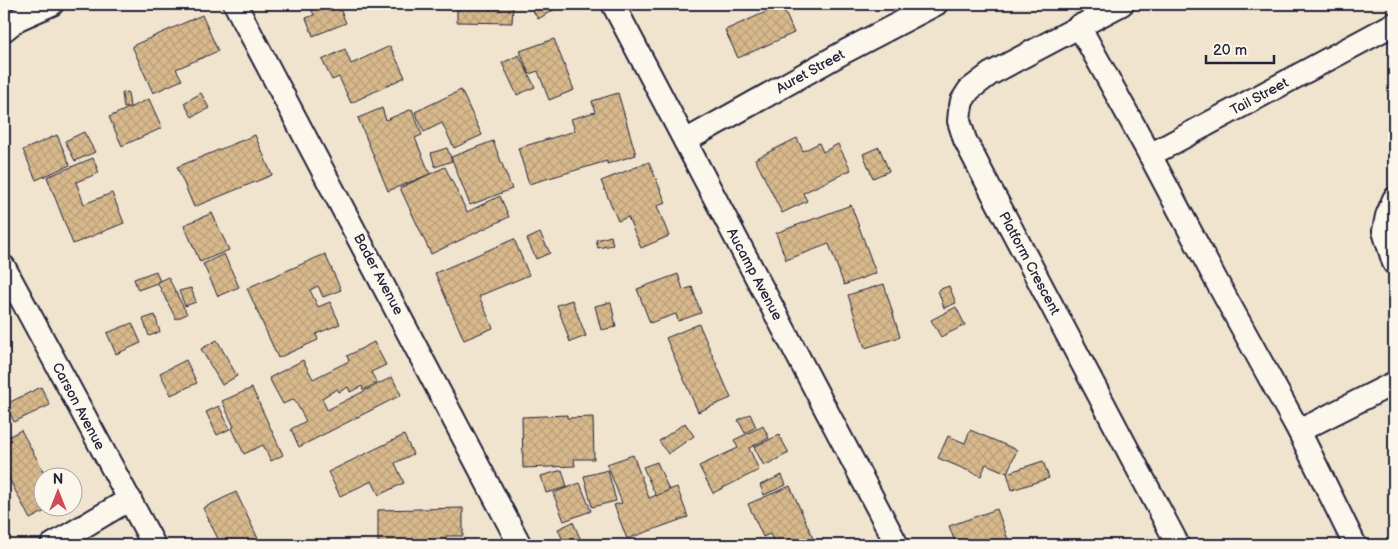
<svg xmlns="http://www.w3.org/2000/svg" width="1398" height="549" font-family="'Balsamiq Sans',sans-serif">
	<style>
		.building { fill: url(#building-cross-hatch); stroke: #22223b }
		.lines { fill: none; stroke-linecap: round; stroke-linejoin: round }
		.minor-casing { stroke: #22223b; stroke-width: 26 }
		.minor { stroke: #fbf7ec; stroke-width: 22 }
		.labels { text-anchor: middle; stroke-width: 5; stroke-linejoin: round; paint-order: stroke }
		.street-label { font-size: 14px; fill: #22223b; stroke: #fbf7ec }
	</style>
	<defs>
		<pattern id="building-cross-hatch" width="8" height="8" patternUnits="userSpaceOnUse" patternTransform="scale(1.25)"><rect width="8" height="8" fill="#d8b98c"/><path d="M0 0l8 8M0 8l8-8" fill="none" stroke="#b99f7a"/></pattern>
	</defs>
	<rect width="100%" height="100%" fill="#f0e4cf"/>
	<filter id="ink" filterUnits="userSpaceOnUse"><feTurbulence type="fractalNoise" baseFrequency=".02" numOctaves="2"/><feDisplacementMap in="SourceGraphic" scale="10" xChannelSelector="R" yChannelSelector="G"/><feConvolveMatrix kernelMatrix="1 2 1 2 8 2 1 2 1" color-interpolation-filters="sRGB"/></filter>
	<g filter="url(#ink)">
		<!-- building -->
		<g class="building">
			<path d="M309,4H338L346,23L313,36L306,18L314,15Z"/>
			<path d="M457,4H520V7L513,6L512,23L457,22Z"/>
			<path d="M529,4H552L555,9L538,19Z"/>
			<path d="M782,5L794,33L738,58L725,30Z"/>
			<path d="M202,15L218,51L176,69L182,80L153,93L132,46Z"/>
			<path d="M554,39L574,90L549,100L538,71L529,74L520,51Z"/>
			<path d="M390,46L405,77L351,103L339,77L332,80L322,60L345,49L351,64Z"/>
			<path d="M519,55L535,87L517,95L502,63Z"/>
			<path d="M461,90L482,135L454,148L442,123L424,132L415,112Z"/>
			<path d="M128,92L130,107L124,108L122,93Z"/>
			<path d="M201,93L209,108L192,117L184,103Z"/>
			<path d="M618,93L636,155L607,164V161L529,184L518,148L575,131L571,119L595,112L592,101Z"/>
			<path d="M149,99L162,128L122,146L109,117Z"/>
			<path d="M382,108L386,120L412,109L422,135L415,138L430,174L388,191L358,118Z"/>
			<path d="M84,132L95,152L75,161L65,141Z"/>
			<path d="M57,135L70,165L36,180L23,150Z"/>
			<path d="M255,135L272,175L194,207L177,167Z"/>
			<path d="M797,138L803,151L819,143L823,152L838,144L851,170L803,193L807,201L782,213L755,159Z"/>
			<path d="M493,141L512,189L470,205L451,157Z"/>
			<path d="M879,147L889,171L873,178L863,154Z"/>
			<path d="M447,148L452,161L435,167L431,153Z"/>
			<path d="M93,158L99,173L76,182L84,204L112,193L124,223L73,244L47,177Z"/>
			<path d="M649,162L666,203L657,206L669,236L641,248L628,217L618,221L601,181Z"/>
			<path d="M445,167L467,212L500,196L509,217L431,254L400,188Z"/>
			<path d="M851,205L876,273L844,285L829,244L786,260L776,233Z"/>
			<path d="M212,213L229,250L200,262L184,225Z"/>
			<path d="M540,233L550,253L536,259L527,239Z"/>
			<path d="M611,236L613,245L598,248L596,240Z"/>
			<path d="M514,239L529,275L479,296L493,328L464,340L435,273Z"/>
			<path d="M224,254L239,287L218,296L203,264Z"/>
			<path d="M325,254L341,290L323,297L318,286L310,290L318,307L330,302L340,324L316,334L318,340L278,358L247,288Z"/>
			<path d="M156,271L160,282L138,290L134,279Z"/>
			<path d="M678,274L683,290L692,287L701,313L678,321L676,314L650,323L637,289Z"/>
			<path d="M168,277L187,314L176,319L157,282Z"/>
			<path d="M884,284L900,337L865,348L848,295Z"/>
			<path d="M949,286L956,303L944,308L938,290Z"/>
			<path d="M191,288L196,302L185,306L179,291Z"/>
			<path d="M572,300L586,336L570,342L557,305Z"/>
			<path d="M611,302L616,327L601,330L595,306Z"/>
			<path d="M956,307L965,325L941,337L931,320Z"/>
			<path d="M155,315L160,332L149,336L143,319Z"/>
			<path d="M132,323L141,343L116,354L107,333Z"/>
			<path d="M699,324L731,398L698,412L666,338Z"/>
			<path d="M217,340L237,376L222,385L201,349Z"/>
			<path d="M374,342L386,365L371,372L377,383L363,390L362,386L350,392L348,387L339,392L337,389L322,398L327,410L392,377L401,395L299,447L291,429L306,421L294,399L283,404L269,378L303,360L313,379L349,361L347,356Z"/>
			<path d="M186,360L197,383L171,395L160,373Z"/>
			<path d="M41,387L50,405L14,422L6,404Z"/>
			<path d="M252,388L283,455L271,461L263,445L244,454L232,428L234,427L222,401Z"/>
			<path d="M219,406L230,429L217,435L206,412Z"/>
			<path d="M750,414L756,427L745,433L738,420Z"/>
			<path d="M567,415V418L593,417L594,459H574L575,466L523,468L522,417Z"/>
			<path d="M685,423L694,436L668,454L659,441Z"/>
			<path d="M763,426L769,438L749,448L759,470L713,493L699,466L738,448L734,440Z"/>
			<path d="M21,430L46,476H42V482L38,484L42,493V506H50L51,508L30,519L4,469V439Z"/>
			<path d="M970,430L1017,450L1007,473L986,464L981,476L938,458L948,436L965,443Z"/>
			<path d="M404,435L413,454L395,463L404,483L379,495L372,481L340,496L328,472Z"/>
			<path d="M779,435L789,453L764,466L754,447Z"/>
			<path d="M633,455L649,498L677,487L688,517L627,539L614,505L622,503L607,464Z"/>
			<path d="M1043,461L1049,478L1012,490L1007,473Z"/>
			<path d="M657,462L669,490L656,496L643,467Z"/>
			<path d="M562,470L567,487L546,493L541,476Z"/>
			<path d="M608,470L616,501L592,507L584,476Z"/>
			<path d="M782,475L786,485L764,495L760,485Z"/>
			<path d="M580,483L591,511L564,521L553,493Z"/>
			<path d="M790,486L816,545H775L770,534L763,537L748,504Z"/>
			<path d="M236,492L261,545H221L203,508Z"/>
			<path d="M463,508V536H446V545H378V510Z"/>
			<path d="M997,509L1010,545H956L949,526Z"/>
			<path d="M573,522L583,545H565L558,529Z"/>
		</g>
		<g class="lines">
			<!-- minor casing -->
			<g class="minor-casing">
				<g id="minor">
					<path d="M235,4L520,545"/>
					<path d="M613,4L897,545"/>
					<path d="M1122,4L990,74L969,90L962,101L960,111L959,121L965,140L982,173L1178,545"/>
					<path d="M1079,26L1150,155L1217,282L1299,431L1355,545"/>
					<path d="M4,30L18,19L52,4"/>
					<path d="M685,141L846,51L936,4"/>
					<path d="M1150,155L1394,24"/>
					<path d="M1394,199L1387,216L1384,231L1394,263"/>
					<path d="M4,267L154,545"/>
					<path d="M1299,431L1394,383"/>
					<path d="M52,545L130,499"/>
				</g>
			</g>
			<!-- minor -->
			<use href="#minor" class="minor"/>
		</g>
	</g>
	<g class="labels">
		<!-- street labels -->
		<g class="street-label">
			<text transform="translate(810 71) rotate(-29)" y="5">Auret Street</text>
			<text transform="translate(1259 96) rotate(-28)" y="5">Tail Street</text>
			<text transform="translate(1030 263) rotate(62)" y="5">Platform Crescent</text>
			<text transform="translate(379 274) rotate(62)" y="5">Bader Avenue</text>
			<text transform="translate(755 274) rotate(62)" y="5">Aucamp Avenue</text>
			<text transform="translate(79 406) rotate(62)" y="5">Carson Avenue</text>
		</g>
	</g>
	<!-- margin -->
	<rect width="1398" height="549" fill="none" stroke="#fbf7ec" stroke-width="20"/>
	<rect x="10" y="10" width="1378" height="529" fill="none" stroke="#22223b" stroke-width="2" filter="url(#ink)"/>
	<!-- north arrow -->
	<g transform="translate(58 492)"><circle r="24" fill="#fbf7ec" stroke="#a4a2a5"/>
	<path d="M0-4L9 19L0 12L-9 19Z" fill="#d1495b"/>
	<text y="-8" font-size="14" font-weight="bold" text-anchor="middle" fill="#22223b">N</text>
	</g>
	<!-- scale -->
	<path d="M1206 55v8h68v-8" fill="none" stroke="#22223b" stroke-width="2.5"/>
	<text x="1213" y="55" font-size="15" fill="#22223b" stroke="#fbf7ec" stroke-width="4" paint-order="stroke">20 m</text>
</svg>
